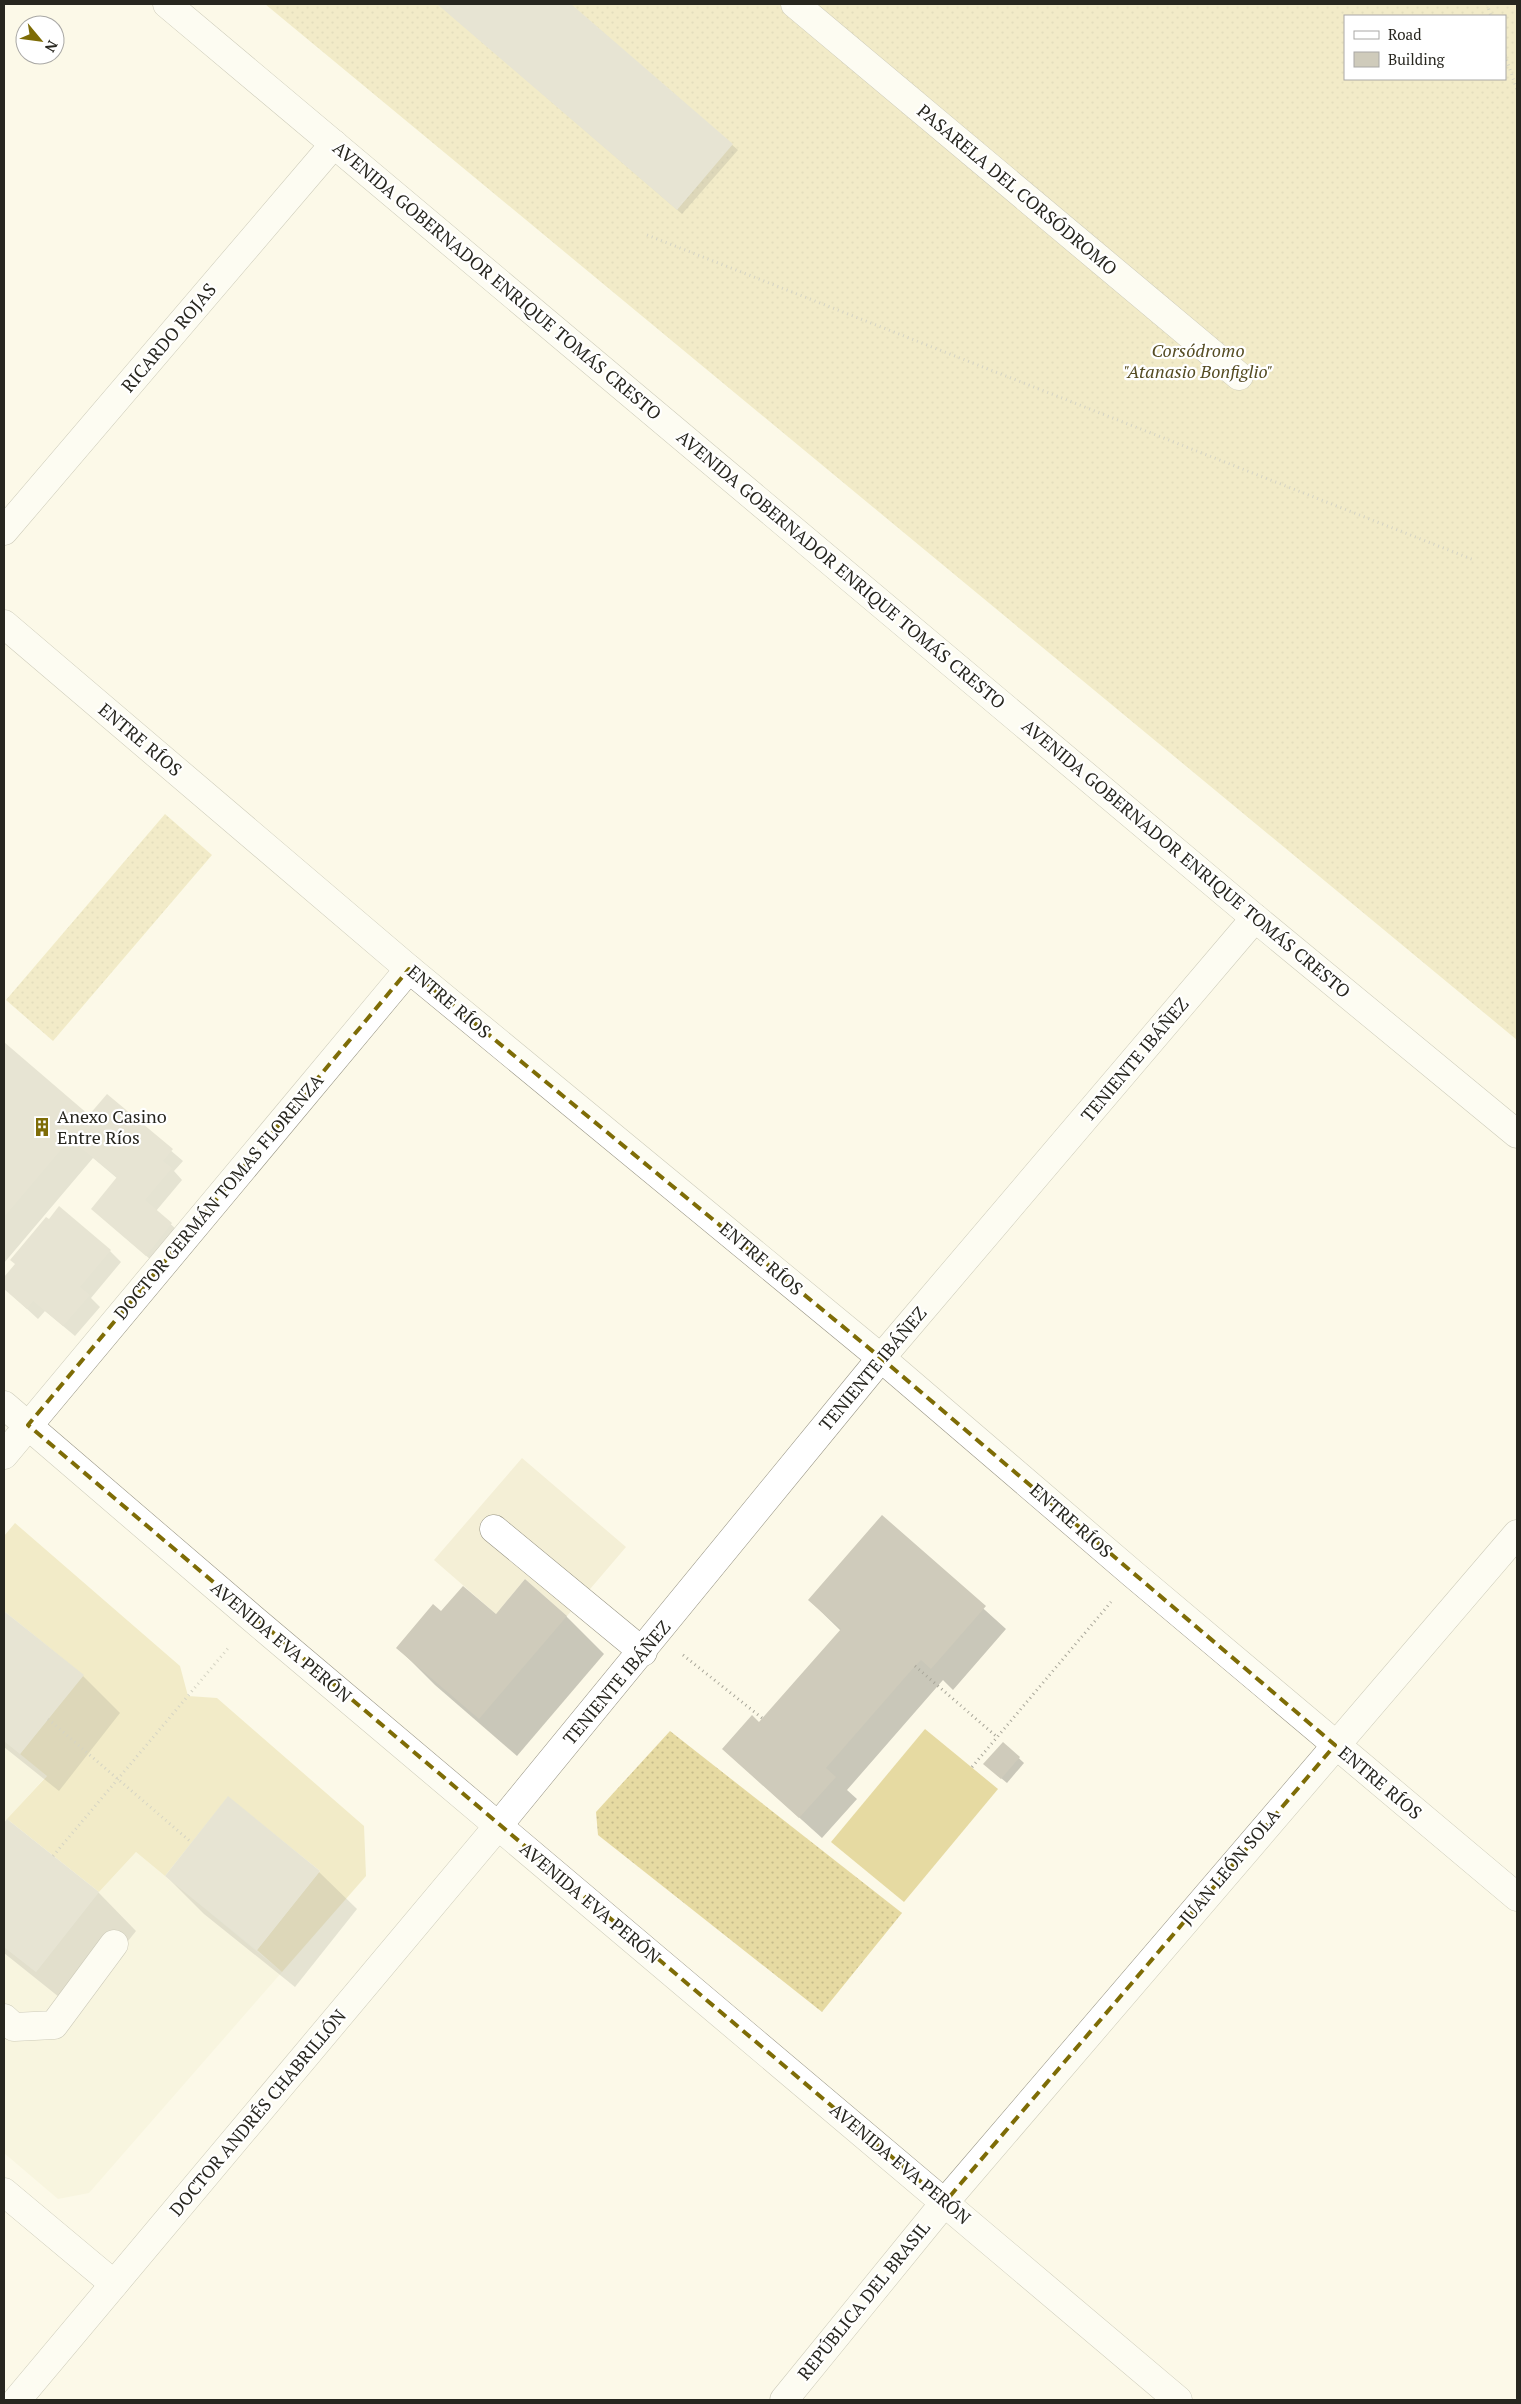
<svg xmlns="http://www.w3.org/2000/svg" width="1521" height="2404" font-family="'PT Serif',serif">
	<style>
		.built { fill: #f4efd6 }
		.grass { fill: url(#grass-dots); fill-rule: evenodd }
		.garden { fill: #e6daa2 }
		.shadow { fill: #0003 }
		.building { fill: #cfcbbb }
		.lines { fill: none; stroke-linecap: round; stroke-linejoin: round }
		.minor-casing { stroke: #959282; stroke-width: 29 }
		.major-casing { stroke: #959282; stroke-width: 29 }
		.path { stroke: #a8a699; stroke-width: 3; stroke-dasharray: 1 4; stroke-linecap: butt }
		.minor { stroke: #fff; stroke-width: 28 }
		.major { stroke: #fff; stroke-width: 28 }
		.marked { fill: none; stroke: #7e6c06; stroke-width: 4; stroke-dasharray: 10 6; stroke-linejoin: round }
		.labels { text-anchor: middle; stroke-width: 4.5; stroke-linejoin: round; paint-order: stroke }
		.street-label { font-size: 18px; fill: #27261f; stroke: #fff }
		.park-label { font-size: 18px; font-style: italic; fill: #554c23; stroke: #fff }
		.poi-label { font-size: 18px; fill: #27261f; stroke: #fff; text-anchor: start }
	</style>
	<defs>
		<pattern id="grass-dots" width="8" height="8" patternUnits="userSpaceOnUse" patternTransform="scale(1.25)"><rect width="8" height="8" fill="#e6daa2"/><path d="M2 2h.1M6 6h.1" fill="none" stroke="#c5bb8b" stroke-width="1.8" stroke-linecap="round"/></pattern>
	</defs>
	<rect width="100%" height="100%" fill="#fcf9e8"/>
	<!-- built -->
	<g class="built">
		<path d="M522,1458L626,1547L567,1616L525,1579L496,1614L434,1560Z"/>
		<path d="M4,1741L47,1775L4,1823Z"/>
		<path d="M136,1852L282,1972L89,2193L58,2199L4,2153V1947L36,1972L99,1892Z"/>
	</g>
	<!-- grass -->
	<g class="grass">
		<path d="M265,4H1517V1040ZM1345,16H1505V79H1345Z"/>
		<path d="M165,814L212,855L53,1041L6,1000Z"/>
		<path d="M670,1731L902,1913L822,2012L598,1835L596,1812Z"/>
	</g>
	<!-- garden -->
	<g class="garden">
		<path d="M15,1523L180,1666L188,1696L217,1698L364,1826L366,1876L282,1972L257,1950L320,1871L228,1797L165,1876L136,1852L99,1892L7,1819L47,1776L20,1754L83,1675L4,1611V1536Z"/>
		<path d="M925,1729L998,1789L904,1902L831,1842Z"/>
	</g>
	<!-- shadow -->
	<g class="shadow">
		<path d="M438,4H570L738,150L682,214Z"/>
		<path d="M4,1043L89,1117L107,1096L183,1161L174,1171L182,1180L156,1211L176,1229L151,1260L98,1214L118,1179L93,1158L4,1263Z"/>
		<path d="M110,1251L121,1262L91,1298L100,1307L75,1336L45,1311L38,1319L4,1288V1279L16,1265Z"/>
		<path d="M882,1517L1006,1629L953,1690L943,1680L936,1688L847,1790L857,1799L822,1838L723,1749L759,1724L841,1631L809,1600Z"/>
		<path d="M4,1613L83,1676L120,1713L59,1791L4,1747Z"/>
		<path d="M441,1613L566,1616L604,1654L517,1756L435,1685L398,1648Z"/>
		<path d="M1003,1743L1024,1763L1007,1783L990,1769Z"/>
		<path d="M7,1820L99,1893L136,1931L74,2009L4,1953V1825Z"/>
		<path d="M319,1872L357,1909L295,1987L204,1914L166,1876Z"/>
	</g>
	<!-- building -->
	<g class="building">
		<path d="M437,4H571L733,144L677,210Z"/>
		<path d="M4,1042L89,1115L107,1094L173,1149L163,1161L172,1168L145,1200L172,1223L146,1256L91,1209L117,1177L70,1139L4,1217Z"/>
		<path d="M59,1206L111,1250L80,1287L90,1295L63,1326L33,1301L27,1309L4,1289V1277L15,1264L10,1260L46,1217L49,1219Z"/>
		<path d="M882,1515L986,1606L931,1669L921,1660L915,1666L826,1768L836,1777L799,1818L722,1749L752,1715L759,1722L841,1629L808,1600Z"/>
		<path d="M525,1579L567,1616L479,1719L396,1648L433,1604L441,1611L463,1586L496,1614Z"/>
		<path d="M4,1611L84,1675L20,1754L4,1741Z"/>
		<path d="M1003,1742L1020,1757L1001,1779L983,1764Z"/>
		<path d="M228,1796L320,1871L257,1950L165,1876Z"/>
		<path d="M7,1819L99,1892L36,1972L4,1947V1823Z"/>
	</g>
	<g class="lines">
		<!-- minor casing -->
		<g class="minor-casing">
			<g id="minor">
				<path d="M167,4L1255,918L1517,1134"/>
				<path d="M795,4L1239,376"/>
				<path d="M4,531L334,144"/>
				<path d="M4,624L409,969L881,1358L1133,1574L1517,1897"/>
				<path d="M4,1455L409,969"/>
				<path d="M494,1529L643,1652"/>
				<path d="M4,2018L14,2027L54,2025L114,1944"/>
				<path d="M4,2192L114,2284"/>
				<path d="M17,2400L498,1826L881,1358L1255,918"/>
				<path d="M784,2400L945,2202L1517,1534"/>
			</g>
		</g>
		<!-- major casing -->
		<g class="major-casing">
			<path id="major" d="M4,1405L252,1618L1178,2400"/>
		</g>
		<!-- path -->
		<g class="path">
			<path d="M1487,4L1491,16"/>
			<path d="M1505,55L1517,90"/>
			<path d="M647,235L1474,560"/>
			<path d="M683,1655L762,1718"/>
			<path d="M915,1666L997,1737"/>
			<path d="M48,1719L191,1842"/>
			<path d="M972,1767L1111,1602"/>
			<path d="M53,1856L230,1646"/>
		</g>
		<!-- minor -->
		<use href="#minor" class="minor"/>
		<!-- major -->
		<use href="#major" class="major"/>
	</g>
	<!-- marked area -->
	<path d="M0 0H1521V2404H0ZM409,969L881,1358L1335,1745L945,2202L28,1425Z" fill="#fcf9e8" fill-opacity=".55" fill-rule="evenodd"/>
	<path class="marked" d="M409,969L881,1358L1335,1745L945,2202L28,1425Z"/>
	<!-- icons -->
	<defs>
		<g id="building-bare" transform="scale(1.5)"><path d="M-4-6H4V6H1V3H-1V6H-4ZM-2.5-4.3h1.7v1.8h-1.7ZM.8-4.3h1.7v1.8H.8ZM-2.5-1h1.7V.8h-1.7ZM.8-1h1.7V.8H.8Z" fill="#7e6c06" stroke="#fff" stroke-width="2.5" paint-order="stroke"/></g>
	</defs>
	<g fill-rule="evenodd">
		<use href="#building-bare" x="42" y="1127"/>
	</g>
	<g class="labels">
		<!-- street labels -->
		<g class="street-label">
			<text transform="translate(1017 190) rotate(40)" y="6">PASARELA DEL CORSÓDROMO</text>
			<text transform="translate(497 281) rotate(40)" y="6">AVENIDA GOBERNADOR ENRIQUE TOMÁS CRESTO</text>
			<text transform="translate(169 338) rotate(-50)" y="6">RICARDO ROJAS</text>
			<text transform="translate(841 570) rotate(40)" y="6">AVENIDA GOBERNADOR ENRIQUE TOMÁS CRESTO</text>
			<text transform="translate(140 740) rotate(40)" y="6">ENTRE RÍOS</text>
			<text transform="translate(1186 859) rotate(40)" y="6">AVENIDA GOBERNADOR ENRIQUE TOMÁS CRESTO</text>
			<text transform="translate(449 1002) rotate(40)" y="6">ENTRE RÍOS</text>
			<text transform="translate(1135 1060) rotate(-50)" y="6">TENIENTE IBÁÑEZ</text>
			<text transform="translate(219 1197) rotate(-50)" y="6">DOCTOR GERMÁN TOMAS FLORENZA</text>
			<text transform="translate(761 1259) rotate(40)" y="6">ENTRE RÍOS</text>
			<text transform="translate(873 1369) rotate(-50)" y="6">TENIENTE IBÁÑEZ</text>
			<text transform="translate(1071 1521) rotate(41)" y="6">ENTRE RÍOS</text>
			<text transform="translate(281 1642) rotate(40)" y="6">AVENIDA EVA PERÓN</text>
			<text transform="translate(617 1683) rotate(-50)" y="6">TENIENTE IBÁÑEZ</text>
			<text transform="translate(1380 1783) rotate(40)" y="6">ENTRE RÍOS</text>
			<text transform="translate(1230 1867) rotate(-50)" y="6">JUAN LEÓN SOLA</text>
			<text transform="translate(590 1903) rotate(40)" y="6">AVENIDA EVA PERÓN</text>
			<text transform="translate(258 2113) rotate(-50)" y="6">DOCTOR ANDRÉS CHABRILLÓN</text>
			<text transform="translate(900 2164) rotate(40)" y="6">AVENIDA EVA PERÓN</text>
			<text transform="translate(864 2301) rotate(-51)" y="6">REPÚBLICA DEL BRASIL</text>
		</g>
		<!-- park labels -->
		<g class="park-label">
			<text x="1198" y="357">Corsódromo<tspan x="1198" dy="21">"Atanasio Bonfiglio"</tspan></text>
		</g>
		<!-- poi labels -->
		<g class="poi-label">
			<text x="57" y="1123">Anexo Casino<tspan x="57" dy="21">Entre Ríos</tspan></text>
		</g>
	</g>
	<!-- border -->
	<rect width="1521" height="2404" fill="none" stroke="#27261f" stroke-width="10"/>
	<!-- legend -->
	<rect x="1344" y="15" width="162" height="65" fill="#ffffff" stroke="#a9a8a5"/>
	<rect x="1354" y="31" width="25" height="8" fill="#ffffff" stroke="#a9a8a5"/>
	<text x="1388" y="40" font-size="15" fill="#27261f">Road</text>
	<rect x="1354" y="52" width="25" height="15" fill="#cfcbbb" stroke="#a9a8a5"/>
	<text x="1388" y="65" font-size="15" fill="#27261f">Building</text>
	<!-- north arrow -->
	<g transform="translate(40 40) rotate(119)"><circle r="24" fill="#ffffff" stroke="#a9a8a5"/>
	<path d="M0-4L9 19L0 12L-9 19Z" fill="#7e6c06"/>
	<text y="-8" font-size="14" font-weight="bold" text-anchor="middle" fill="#27261f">N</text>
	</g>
</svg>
